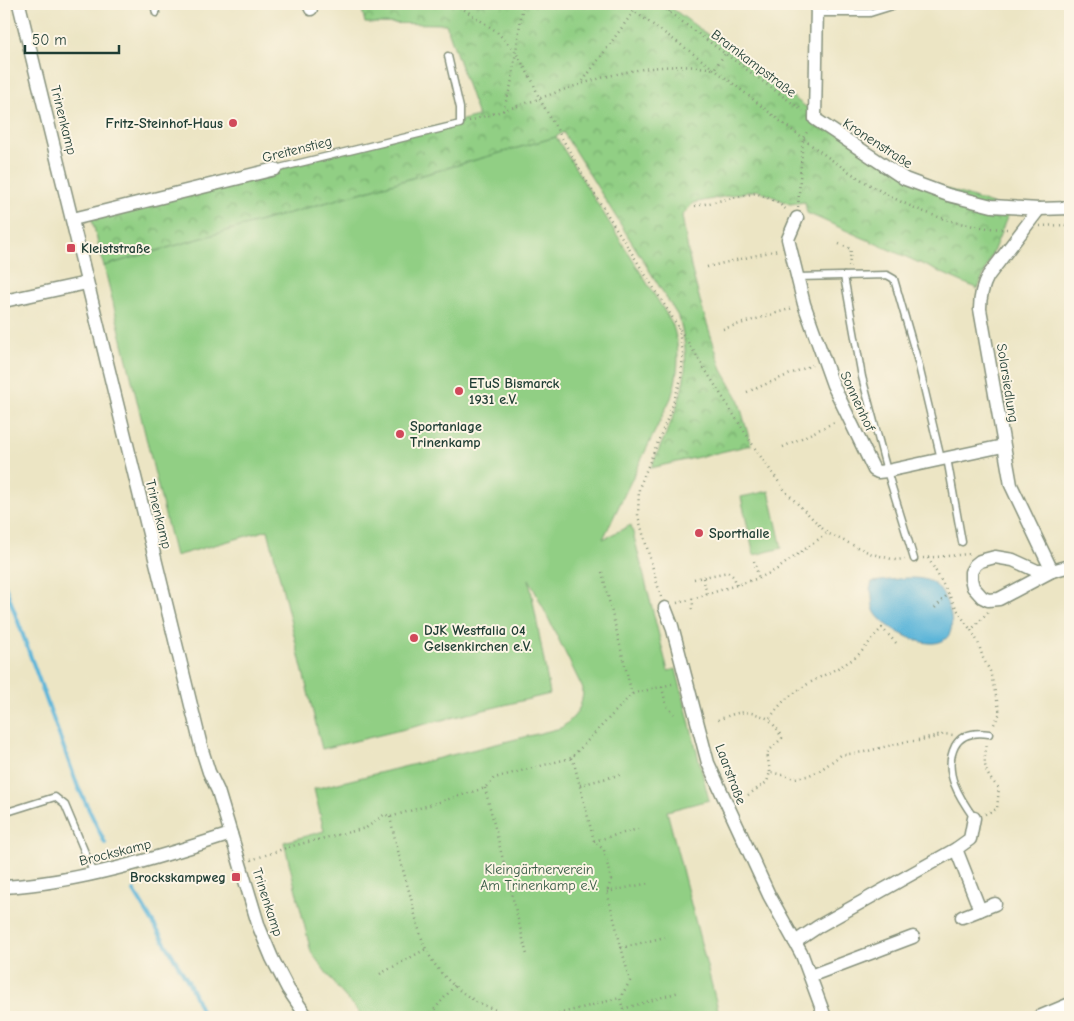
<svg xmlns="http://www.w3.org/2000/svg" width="1074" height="1021" font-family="'Comic Neue',sans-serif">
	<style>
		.park { fill: url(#park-crowns); stroke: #58865c }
		.garden { fill: #91cf84; stroke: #58865c }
		.water { fill: #5bb5d9; stroke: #3d7986 }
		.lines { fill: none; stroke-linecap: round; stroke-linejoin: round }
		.stream { stroke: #5bb5d9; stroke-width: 4 }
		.lane-casing { stroke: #86917c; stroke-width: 9 }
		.street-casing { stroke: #86917c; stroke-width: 15 }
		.path { stroke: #86917c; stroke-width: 2.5; stroke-dasharray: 1 4; stroke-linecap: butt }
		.lane { stroke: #fff; stroke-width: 6 }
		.street { stroke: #fff; stroke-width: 12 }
		.poi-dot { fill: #d1495b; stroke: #fcf5e5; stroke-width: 2 }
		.labels { text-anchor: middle; stroke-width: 4; stroke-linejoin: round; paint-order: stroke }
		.street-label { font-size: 14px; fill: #1f3d34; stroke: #fcf5e5 }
		.poi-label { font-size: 14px; font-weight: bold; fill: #1f3d34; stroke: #fcf5e5; text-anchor: start }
		.park-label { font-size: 14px; fill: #365a44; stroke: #fcf5e5 }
	</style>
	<defs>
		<pattern id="park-crowns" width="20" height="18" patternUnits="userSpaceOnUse" patternTransform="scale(1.25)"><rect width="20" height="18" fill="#91cf84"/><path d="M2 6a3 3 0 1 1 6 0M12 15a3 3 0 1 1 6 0" fill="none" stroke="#76a96d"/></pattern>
	</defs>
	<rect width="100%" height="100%" fill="#fcf5e5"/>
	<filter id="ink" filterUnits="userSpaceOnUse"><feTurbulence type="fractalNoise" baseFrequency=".02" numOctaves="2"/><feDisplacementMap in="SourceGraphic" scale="10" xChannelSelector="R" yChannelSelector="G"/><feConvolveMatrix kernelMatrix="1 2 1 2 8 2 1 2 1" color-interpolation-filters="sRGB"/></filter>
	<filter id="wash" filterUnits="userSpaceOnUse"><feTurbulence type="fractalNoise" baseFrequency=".0096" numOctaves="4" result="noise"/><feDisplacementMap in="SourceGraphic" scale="20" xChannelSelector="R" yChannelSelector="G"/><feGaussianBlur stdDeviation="1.12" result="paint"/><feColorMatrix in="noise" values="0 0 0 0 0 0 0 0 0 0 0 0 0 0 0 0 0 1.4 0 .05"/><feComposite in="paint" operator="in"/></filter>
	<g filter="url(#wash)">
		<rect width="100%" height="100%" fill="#ece5c4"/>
		<!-- park -->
		<path class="park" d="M361,4H666L821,118L908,176L1010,210L978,289L807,213L805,202L790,204L757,190L693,203L682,216L691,267L702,308L722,370L738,398L751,445L651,468C674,413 697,379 679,318L563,132L556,137L104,266L91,216L478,116L446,24L365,23Z"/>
		<!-- garden -->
		<g class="garden">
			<path d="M556,137L672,323C681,349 679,372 671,398L603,539L631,525L668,671L676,669L709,800L667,811L720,1017H363L339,990L311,952L284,842L324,831L314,789L561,728C576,717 583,707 583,689L529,579L550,694L322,749L268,530L175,556L104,266Z"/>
			<path d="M769,491L782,548L754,555L741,497Z"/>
		</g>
		<!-- water -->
		<path class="water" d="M907,578C916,578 925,578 933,583C945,591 957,621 949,635C935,657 886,629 876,614C870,605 874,596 870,589L872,582Z"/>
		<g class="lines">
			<!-- stream -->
			<g class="stream">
				<path d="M4,583L78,787L105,843"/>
				<path d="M134,891L189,983L204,1017"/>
			</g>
		</g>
	</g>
	<g filter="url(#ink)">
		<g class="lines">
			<!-- lane casing -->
			<g class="lane-casing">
				<g id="lane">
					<path d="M154,4L156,13"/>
					<path d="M816,13H870L899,4"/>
					<path d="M275,169L460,124V108L448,56"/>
					<path d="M844,276L862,377L887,471L914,559"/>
					<path d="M797,277L887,275L894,279L918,362L941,459"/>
					<path d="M947,458L962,542"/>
					<path d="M4,813L55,797L65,805L94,874"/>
					<path d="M974,818C960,798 942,772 955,746C962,733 976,732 989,734"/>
				</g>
			</g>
			<!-- street casing -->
			<g class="street-casing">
				<g id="street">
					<path d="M19,4L202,750L209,772L218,791L259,927L272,958L288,989L307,1017"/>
					<path d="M309,4L311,9"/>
					<path d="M817,4L815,119L905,179L948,195L992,206L1039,209L1070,208"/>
					<path d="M1039,209L988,276C982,287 980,296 980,309L1011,485L1052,571"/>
					<path d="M797,218L788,239L804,304L833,385L874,470L878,472L887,471L1003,446"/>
					<path d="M73,219L275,169"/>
					<path d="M4,301L87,283"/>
					<path d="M1052,571H1037L1013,560L995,557L980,561L975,565L971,572V579L973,587L982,597L988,600L999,599L1052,571L1070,566"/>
					<path d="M665,608L672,626L708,763L769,895L795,942"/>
					<path d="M956,849L980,910"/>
					<path d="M4,887C82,882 157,858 231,834"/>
					<path d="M962,917L995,904"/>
					<path d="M810,976L913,937"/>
					<path d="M825,1017L802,955L795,942L819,926L956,849L970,839L974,818"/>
					<path d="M1039,1017L1070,1004"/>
				</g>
			</g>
			<!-- path -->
			<g class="path">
				<path d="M456,4L496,31L515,51L533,82L539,98L590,187L756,450L786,492L827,533L872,554L896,560L905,559"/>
				<path d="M624,4C660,30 696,55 731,82C811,144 901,228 1008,229"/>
				<path d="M658,4L803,111"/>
				<path d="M669,12L674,4"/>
				<path d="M583,81L639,4"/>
				<path d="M503,111L511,85L523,4"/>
				<path d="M469,121C492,114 516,107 538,99C595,78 653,59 714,69L725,54"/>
				<path d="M695,206L756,193L777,202L788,211"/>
				<path d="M798,207L803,138L809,129"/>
				<path d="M1040,226L1065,225L1070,228"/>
				<path d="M839,244L851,249L849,267"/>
				<path d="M707,267L778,250"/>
				<path d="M723,329L793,308"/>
				<path d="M747,392L812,365"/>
				<path d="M783,447L837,421"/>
				<path d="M923,558L970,554"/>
				<path d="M928,558C943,582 954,608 971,630"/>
				<path d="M754,561L759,578"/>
				<path d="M602,572L632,694"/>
				<path d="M703,578L707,594"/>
				<path d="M694,579L728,572L734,577L737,586"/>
				<path d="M661,597L638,516L639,488L671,410L681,379L683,353L678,327"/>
				<path d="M692,599L759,578L776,570L826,534"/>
				<path d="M677,603L692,599L693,605L691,612"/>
				<path d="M935,608L949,593"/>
				<path d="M988,612L971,630L978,642L983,658L990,671L1000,713L993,726"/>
				<path d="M662,687L666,705L674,714"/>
				<path d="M718,720C739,711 747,709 769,719"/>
				<path d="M918,740L938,735L941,736"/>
				<path d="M571,758L574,763L594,841L604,850L611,880L607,892L630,981L620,998"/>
				<path d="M770,772L767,753L782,738L777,729L769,719C776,710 783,700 793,694C812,679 836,671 856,657C865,649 873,637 882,628L897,644"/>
				<path d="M580,785L623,774"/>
				<path d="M485,788L527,955"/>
				<path d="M748,795L767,782L770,772L795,778L807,776L819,771L841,755L864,752L908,741H921L941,736L943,734L953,735"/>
				<path d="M985,814L997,809L999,788C983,773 983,763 987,743"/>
				<path d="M390,817C396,844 403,871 411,898C415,915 419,933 426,949C445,990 493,1019 538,1016C566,1014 594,1004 620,998L625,1017"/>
				<path d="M594,841L638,829"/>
				<path d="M251,860L292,846L366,828L385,814L390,817L485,788L494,778L571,758L632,694L676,683"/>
				<path d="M607,892L649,883"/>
				<path d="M621,948L665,937"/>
				<path d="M380,974L426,949"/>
				<path d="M623,1009L679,992"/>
				<path d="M428,1017L455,985"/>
				<path d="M492,1017L495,1010"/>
			</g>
			<!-- lane -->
			<use href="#lane" class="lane"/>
			<!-- street -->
			<use href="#street" class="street"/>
		</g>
	</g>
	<!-- markers -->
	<g class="poi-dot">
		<circle cx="233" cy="123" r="5"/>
		<rect x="66" y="243" width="10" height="10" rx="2.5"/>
		<circle cx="459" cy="391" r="5"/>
		<circle cx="400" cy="434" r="5"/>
		<circle cx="699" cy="533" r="5"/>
		<circle cx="414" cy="638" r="5"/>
		<rect x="231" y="872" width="10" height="10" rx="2.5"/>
	</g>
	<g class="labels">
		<!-- street labels -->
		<g class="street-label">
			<text transform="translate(754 63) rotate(37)" y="5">Bramkampstraße</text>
			<text transform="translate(64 120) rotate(76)" y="5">Trinenkamp</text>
			<text transform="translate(878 143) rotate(33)" y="5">Kronenstraße</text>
			<text transform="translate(297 149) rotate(-14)" y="5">Greitenstieg</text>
			<text transform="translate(1008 383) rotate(81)" y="5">Solarsiedlung</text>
			<text transform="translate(858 401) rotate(65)" y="5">Sonnenhof</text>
			<text transform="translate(159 514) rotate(76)" y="5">Trinenkamp</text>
			<text transform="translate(731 774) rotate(69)" y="5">Laarstraße</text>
			<text transform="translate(115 852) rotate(-14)" y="5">Brockskamp</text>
			<text transform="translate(268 902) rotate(72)" y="5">Trinenkamp</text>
		</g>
		<!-- poi labels -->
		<g class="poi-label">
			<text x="223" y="128" text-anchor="end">Fritz-Steinhof-Haus</text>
			<text x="81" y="253">Kleiststraße</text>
			<text x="469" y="388">ETuS Bismarck<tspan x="469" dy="16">1931 e.V.</tspan></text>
			<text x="410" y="431">Sportanlage<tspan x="410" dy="16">Trinenkamp</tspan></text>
			<text x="709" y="538">Sporthalle</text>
			<text x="424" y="635">DJK Westfalia 04<tspan x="424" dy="16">Gelsenkirchen e.V.</tspan></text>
			<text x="226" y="882" text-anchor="end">Brockskampweg</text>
		</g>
		<!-- park labels -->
		<g class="park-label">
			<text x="539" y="874">Kleingärtnerverein<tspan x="539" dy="16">Am Trinenkamp e.V.</tspan></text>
		</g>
	</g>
	<!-- margin -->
	<rect width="1074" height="1021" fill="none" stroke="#fcf5e5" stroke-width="20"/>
	<!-- scale -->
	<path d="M25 45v8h94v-8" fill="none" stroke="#1f3d34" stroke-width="2.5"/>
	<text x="32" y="45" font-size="15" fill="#1f3d34" stroke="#fcf5e5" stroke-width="4" paint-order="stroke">50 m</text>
</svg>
